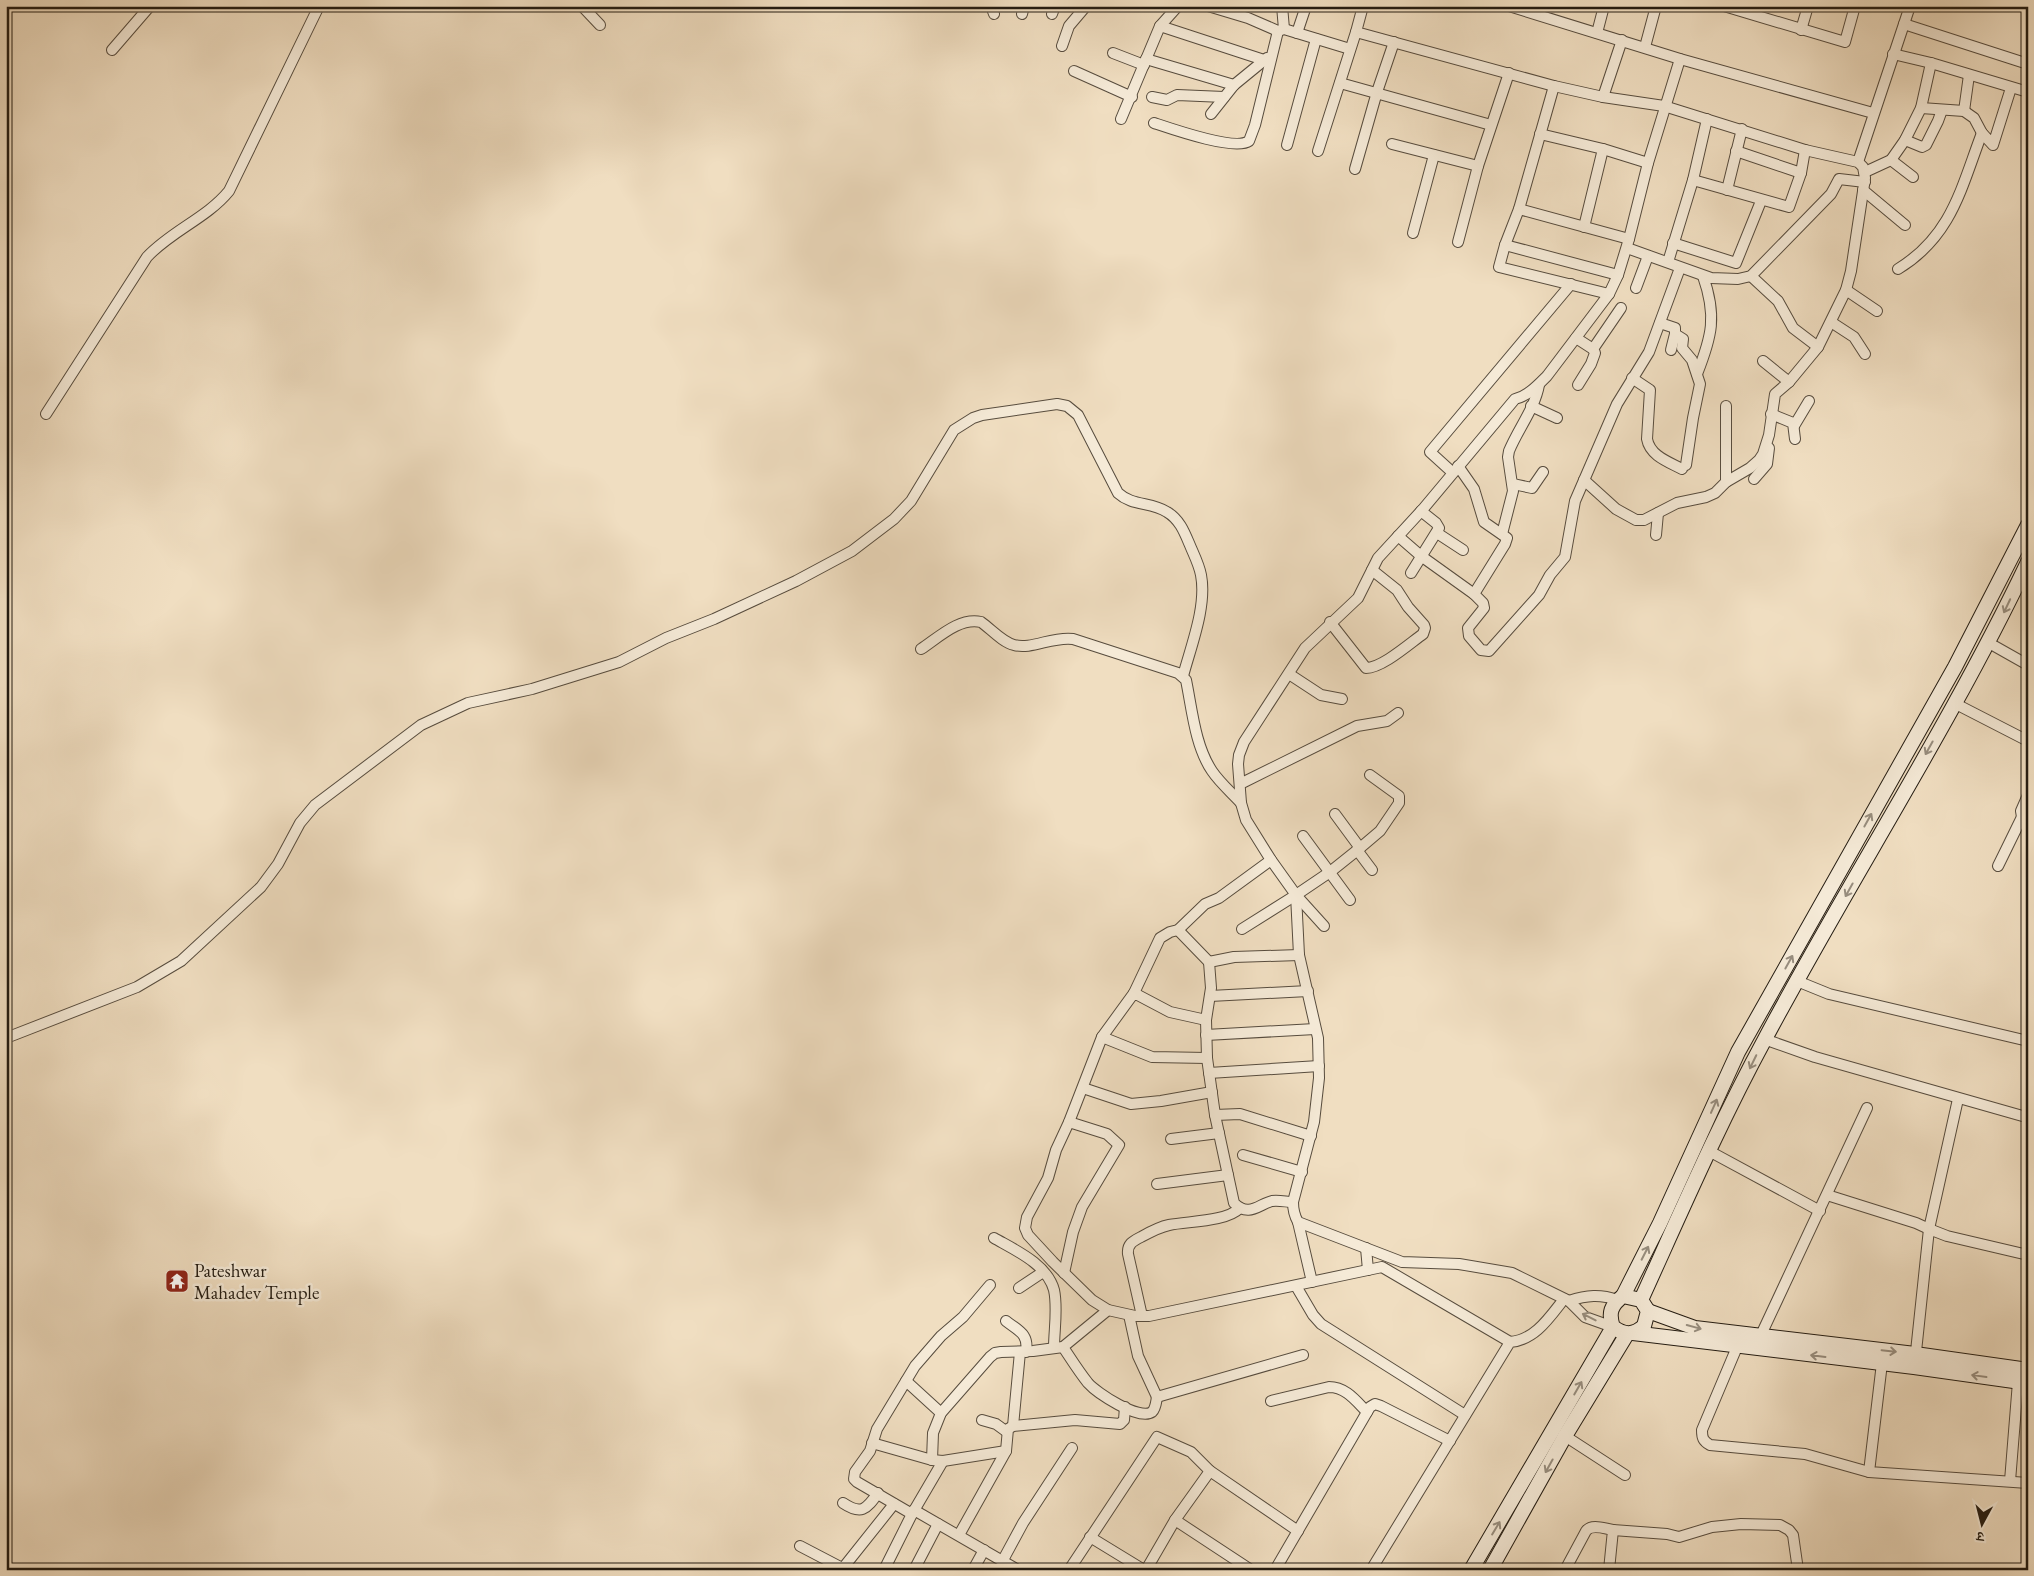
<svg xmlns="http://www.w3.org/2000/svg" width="2034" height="1576" font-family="'EB Garamond','Noto Serif Devanagari',serif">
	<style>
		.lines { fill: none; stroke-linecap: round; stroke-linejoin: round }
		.street-casing { stroke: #574c3e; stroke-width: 12 }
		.secondary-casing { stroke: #241c12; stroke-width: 16 }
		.street { stroke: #f5ead7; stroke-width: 10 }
		.secondary { stroke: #f5ead7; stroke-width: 14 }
		.oneway { stroke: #978d7e }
		.labels { text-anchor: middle; stroke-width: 5; stroke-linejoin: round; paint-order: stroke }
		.poi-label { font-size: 19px; fill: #241c12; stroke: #f5ead7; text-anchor: start }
	</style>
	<rect width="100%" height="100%" fill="#f0dec1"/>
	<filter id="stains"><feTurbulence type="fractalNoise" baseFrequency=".004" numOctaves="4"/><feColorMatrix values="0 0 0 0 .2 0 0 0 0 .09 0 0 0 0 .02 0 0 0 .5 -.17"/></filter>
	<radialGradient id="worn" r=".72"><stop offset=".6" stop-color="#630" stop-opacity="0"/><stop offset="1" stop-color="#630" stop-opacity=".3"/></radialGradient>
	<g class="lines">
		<!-- street casing -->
		<g class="street-casing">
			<g id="street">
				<path d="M582,6L600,25"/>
				<path d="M991,6L994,14"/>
				<path d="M1208,6L1248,18L1278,31L1284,29L1350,49"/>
				<path d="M1282,6L1284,29"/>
				<path d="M1363,6L1356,32L1554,86L1603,97L1664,106L1805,150L1858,162L1863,167L1865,178L1851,271L1846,290L1818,347L1789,382L1775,394L1769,435L1763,454L1759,460L1750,468L1726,482L1715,493L1706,497L1677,503L1644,520H1636L1616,509L1584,480"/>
				<path d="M1509,6L1680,59L1873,113"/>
				<path d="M1724,6L1845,42L1855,6"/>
				<path d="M1022,14L1024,6"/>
				<path d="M1052,14L1055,6"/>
				<path d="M1904,24L2028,64"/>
				<path d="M1160,26L1264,60"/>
				<path d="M1801,30L1808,6"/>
				<path d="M1297,33L1306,6"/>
				<path d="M1597,33L1604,6"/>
				<path d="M1062,46L1069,26L1086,6"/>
				<path d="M1645,47L1656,6"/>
				<path d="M112,50L150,6"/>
				<path d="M1113,53L1144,65"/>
				<path d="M1893,54L1931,63L2028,92"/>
				<path d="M1146,59L1234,85"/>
				<path d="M1074,71L1132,97"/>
				<path d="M1340,83L1491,125"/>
				<path d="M1554,86L1519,209L1505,245L1499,267L1609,294"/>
				<path d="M1152,97L1167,100L1177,95L1224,97"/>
				<path d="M1603,97L1622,40"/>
				<path d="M1921,108L1964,111L1974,118L1982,133L1993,145L2011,88"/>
				<path d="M1964,111L1969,75"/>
				<path d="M1211,114L1234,85L1267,58"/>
				<path d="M1121,119L1160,26L1178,6"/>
				<path d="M1154,123C1172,129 1235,151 1249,141L1255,125L1278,31"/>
				<path d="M1540,134L1603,149L1648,163"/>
				<path d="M1905,140L1922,147L1926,145L1938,121L1942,110"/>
				<path d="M1392,144L1478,166"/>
				<path d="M1287,145L1316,39"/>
				<path d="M1318,151L1356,32"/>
				<path d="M1736,151L1801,173L1805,150"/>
				<path d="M1891,160L1913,177"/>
				<path d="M1858,162L1910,6"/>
				<path d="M1355,169L1377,92L1394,42"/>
				<path d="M1865,172L1891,160L1905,140L1921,108L1931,63"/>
				<path d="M1693,180L1789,207L1801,173"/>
				<path d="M1727,190L1742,129"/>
				<path d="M1863,190L1905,225"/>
				<path d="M1519,209L1629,239"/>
				<path d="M1584,227L1603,149"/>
				<path d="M1413,233L1434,155"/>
				<path d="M1458,242L1478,166L1509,73"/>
				<path d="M1673,243L1736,263L1761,201"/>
				<path d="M1505,245L1618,275"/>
				<path d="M1627,248L1711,278L1738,279L1751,276L1831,194L1839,179L1865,182"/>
				<path d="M1668,262L1693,180L1707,119"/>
				<path d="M1898,269C1952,236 1961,188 1982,133"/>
				<path d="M1751,276L1778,301L1793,328L1818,347"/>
				<path d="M1636,288L1648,256"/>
				<path d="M1846,290L1877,311"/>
				<path d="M1831,322L1854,337L1865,354"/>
				<path d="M1660,323L1675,328V334L1683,339L1682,348L1692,360L1700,384L1693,418L1686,465"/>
				<path d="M1576,338L1593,349L1595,353L1591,364L1578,385"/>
				<path d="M1593,349L1621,308"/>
				<path d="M1671,350L1675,334"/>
				<path d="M1763,361L1789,382"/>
				<path d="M1697,374C1712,336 1717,316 1703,276"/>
				<path d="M1632,378L1650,390L1647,439C1650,456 1669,462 1682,469"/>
				<path d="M1531,406L1557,418"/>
				<path d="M46,414L147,257C171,231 207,218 229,191L319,6"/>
				<path d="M1771,414L1793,423L1795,439"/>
				<path d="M1794,426L1809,401"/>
				<path d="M1458,466L1474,489L1484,522L1507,538L1505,544L1474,594L1483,603L1484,608L1468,628L1469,636L1481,650L1489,651L1539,595L1550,575L1565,557L1575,501L1617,404L1649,352L1680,268"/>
				<path d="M1452,472L1430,452L1571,284"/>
				<path d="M1754,479L1767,464L1769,448"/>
				<path d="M1726,482V406"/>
				<path d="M1513,484L1532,488L1543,472"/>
				<path d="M1437,533L1463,550"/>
				<path d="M1502,534L1513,491L1508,457L1509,451C1518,429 1535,408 1539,385"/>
				<path d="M1656,535L1658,513"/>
				<path d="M1398,536L1421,556L1474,594"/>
				<path d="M1411,573L1439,528L1436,523L1421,511"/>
				<path d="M1330,622L1366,668C1382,668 1409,644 1423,634L1425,628L1424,625L1408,607L1397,590L1372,570"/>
				<path d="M1989,643L2028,665"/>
				<path d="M921,649C938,638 959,617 981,622C991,629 1002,642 1014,645C1031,650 1053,636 1073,639L1178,673L1186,680C1192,709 1195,746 1212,771C1220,783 1232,793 1241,803"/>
				<path d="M1289,674L1321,695L1342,699"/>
				<path d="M1954,703L2028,741"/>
				<path d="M1240,784L1357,726L1387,721L1398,713"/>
				<path d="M1335,814L1360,848L1330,872L1296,895L1299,955L1318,1038L1319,1078L1314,1122L1293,1202C1293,1210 1294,1215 1298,1222L1402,1262L1459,1264L1512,1273L1569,1301L1585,1317L1613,1327"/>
				<path d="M2027,819L2022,817L2021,811L2028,795"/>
				<path d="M1303,836L1350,900"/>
				<path d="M1360,848L1380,831L1399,803V796L1370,775"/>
				<path d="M1357,850L1372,870"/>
				<path d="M1998,866L2022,817"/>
				<path d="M1324,926L1296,895L1271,860L1246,820L1241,803L1238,764L1239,755L1244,742L1305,648L1358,598L1378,558L1423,509L1515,399C1528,396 1538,385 1547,376L1609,294L1618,275L1629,239L1648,163L1680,59"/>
				<path d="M1242,929L1296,895"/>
				<path d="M1178,930L1209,962"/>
				<path d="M1797,981L1829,994L2028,1041"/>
				<path d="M1134,993L1160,938L1170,932L1178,930L1205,904L1219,898L1271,860"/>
				<path d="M1210,996L1308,991"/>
				<path d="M1206,1020L1170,1012L1134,993L1102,1037L1069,1122L1056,1150L1048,1178L1027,1217L1025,1228L1028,1235L1053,1262L1092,1300L1108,1310L1135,1316H1149L1382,1267L1510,1342"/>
				<path d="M1206,1035L1315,1029"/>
				<path d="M1102,1037L1152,1057L1207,1058"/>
				<path d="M6,1038L137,987L181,961L261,887L278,864L300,823L315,805L421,725L468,703L532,689L619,662L666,638L714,619L796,581L852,551L894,519L911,501L954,430L973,418L982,415L1057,404L1067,406L1078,415L1118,493C1132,506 1151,502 1167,512C1179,519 1184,531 1189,543C1193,553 1199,564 1201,575C1207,606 1191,646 1183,676"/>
				<path d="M1764,1039L1815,1057L2026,1117"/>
				<path d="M1209,1073L1319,1066"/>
				<path d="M1083,1088L1131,1104L1161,1101L1212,1092"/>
				<path d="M1215,1115L1240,1114L1311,1136"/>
				<path d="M1171,1139L1219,1133"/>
				<path d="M1709,1151L1820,1211"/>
				<path d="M1243,1155L1302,1172"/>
				<path d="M1157,1184L1228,1175"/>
				<path d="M1827,1195L1916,1223L1929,1229L1958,1099"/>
				<path d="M1293,1202C1287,1202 1279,1200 1272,1201C1259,1204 1249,1218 1234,1203L1215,1115L1207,1058L1206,1020L1211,988L1209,962L1234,957L1299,955"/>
				<path d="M1298,1222L1312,1282"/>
				<path d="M994,1238C1015,1250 1047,1264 1054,1290C1058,1308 1054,1330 1054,1348"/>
				<path d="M1366,1248L1368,1270"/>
				<path d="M1064,1273L1073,1232L1082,1207L1119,1145L1107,1134L1069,1122"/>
				<path d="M1296,1286L1313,1315L1321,1324L1465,1415"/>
				<path d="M1019,1288L1043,1272"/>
				<path d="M1569,1301C1587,1295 1600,1294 1618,1300"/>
				<path d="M1108,1310L1063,1347C1071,1359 1079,1372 1088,1383C1097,1393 1139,1421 1152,1412C1156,1408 1156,1402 1157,1397"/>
				<path d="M1129,1315L1138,1356L1157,1397L1303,1355"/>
				<path d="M1142,1316L1128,1254C1127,1244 1133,1241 1141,1237C1150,1232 1159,1227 1169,1225C1189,1221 1226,1222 1240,1208"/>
				<path d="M1006,1321C1019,1331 1029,1334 1026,1352"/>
				<path d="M1760,1337L1867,1108"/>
				<path d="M1737,1347L1702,1430C1702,1438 1703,1441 1710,1445L1805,1454L1869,1472"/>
				<path d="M1915,1361L1929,1229L1947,1236L2028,1255"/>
				<path d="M1882,1363L1869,1472L2028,1483"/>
				<path d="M906,1381L941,1413"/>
				<path d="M1271,1401L1329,1387C1346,1387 1356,1401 1367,1412"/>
				<path d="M982,1420L996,1424L1007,1432"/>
				<path d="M1013,1426L1020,1352"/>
				<path d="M1565,1436L1625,1475"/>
				<path d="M872,1443L932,1460L943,1461L1006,1451"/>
				<path d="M932,1460L933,1433L941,1413L990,1357L995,1353L1001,1352L1033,1351L1063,1347"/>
				<path d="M2010,1481L2018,1382"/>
				<path d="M843,1503C861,1515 866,1510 878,1493"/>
				<path d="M914,1510L1018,1570"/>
				<path d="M912,1514L857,1482L854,1479L855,1472L870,1451L877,1429L915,1366L941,1336L963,1317L990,1285"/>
				<path d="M1175,1520L1251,1570"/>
				<path d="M1613,1530L1667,1534L1679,1537L1712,1527L1741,1524L1780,1525L1789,1530L1793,1535L1798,1570"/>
				<path d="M959,1535L1006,1451L1008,1429L1013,1426L1075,1420L1120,1424L1124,1420L1125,1407"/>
				<path d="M1090,1537L1144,1570"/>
				<path d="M800,1546L846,1570"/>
				<path d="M1003,1560L1023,1523L1072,1448"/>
				<path d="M843,1568L894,1504"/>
				<path d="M884,1570L912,1514L943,1461"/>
				<path d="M914,1570L938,1524"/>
				<path d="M973,1570L984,1550"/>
				<path d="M1069,1570L1157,1437L1191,1452L1210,1471L1298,1531"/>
				<path d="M1146,1570L1175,1520L1210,1471"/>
				<path d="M1275,1570L1370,1407L1375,1404L1381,1406L1450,1441"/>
				<path d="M1371,1570L1510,1342C1535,1340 1549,1318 1564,1299"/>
				<path d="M1565,1570L1586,1531C1592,1523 1605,1529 1613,1530L1609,1570"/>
			</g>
		</g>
		<!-- secondary casing -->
		<g class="secondary-casing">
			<g id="secondary">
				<path d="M1623,1296L1660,1223L1738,1052L1955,667L2028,525"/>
				<path d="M1641,1300C1681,1212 1719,1124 1765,1039C1850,879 1950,726 2028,562"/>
				<path d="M1648,1311L1695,1328L1915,1354L2028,1370"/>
				<path d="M1633,1333L1914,1367L2028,1383"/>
				<path d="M1471,1570L1613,1327C1608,1313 1611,1305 1623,1296L1641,1300L1648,1311L1644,1326C1633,1336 1624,1335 1613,1327"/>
				<path d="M1490,1570L1565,1436L1627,1334"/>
			</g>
		</g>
		<!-- street -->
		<use href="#street" class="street"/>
		<!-- secondary -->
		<use href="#secondary" class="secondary"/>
	</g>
	<!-- one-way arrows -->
	<defs><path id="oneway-shaft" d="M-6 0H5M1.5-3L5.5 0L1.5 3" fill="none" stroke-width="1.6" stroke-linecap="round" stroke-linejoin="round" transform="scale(1.25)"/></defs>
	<g class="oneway">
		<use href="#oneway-shaft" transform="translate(2007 606) rotate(115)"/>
		<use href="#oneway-shaft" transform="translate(1929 748) rotate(119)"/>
		<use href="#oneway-shaft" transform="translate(1868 820) rotate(-61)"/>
		<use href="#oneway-shaft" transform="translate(1849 890) rotate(119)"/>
		<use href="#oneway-shaft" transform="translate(1789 962) rotate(-61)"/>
		<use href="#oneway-shaft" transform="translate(1753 1062) rotate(116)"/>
		<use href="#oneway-shaft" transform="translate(1714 1106) rotate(-66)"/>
		<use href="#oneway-shaft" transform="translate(1645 1253) rotate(-63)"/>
		<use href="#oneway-shaft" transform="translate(1589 1317) rotate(-153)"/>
		<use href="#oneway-shaft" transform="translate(1694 1327) rotate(15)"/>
		<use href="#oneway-shaft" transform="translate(1889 1351) rotate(6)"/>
		<use href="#oneway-shaft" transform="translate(1818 1356) rotate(-173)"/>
		<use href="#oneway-shaft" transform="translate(1979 1376) rotate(-172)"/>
		<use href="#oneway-shaft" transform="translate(1578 1388) rotate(-60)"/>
		<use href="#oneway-shaft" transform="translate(1549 1466) rotate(119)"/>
		<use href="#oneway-shaft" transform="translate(1496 1528) rotate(-59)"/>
	</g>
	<!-- icons -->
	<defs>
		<g id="temple-square" transform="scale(1.25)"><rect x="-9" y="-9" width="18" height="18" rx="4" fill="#8f2418" stroke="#f5ead7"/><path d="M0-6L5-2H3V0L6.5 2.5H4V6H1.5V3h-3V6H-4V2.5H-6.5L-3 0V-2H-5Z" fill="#fff"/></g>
	</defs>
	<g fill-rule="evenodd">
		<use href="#temple-square" x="177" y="1281"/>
	</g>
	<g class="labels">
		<!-- poi labels -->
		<g class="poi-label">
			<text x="194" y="1277">Pateshwar<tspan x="194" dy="22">Mahadev Temple</tspan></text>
		</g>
	</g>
	<!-- margin -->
	<rect width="2034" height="1576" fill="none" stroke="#f0dec1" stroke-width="25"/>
	<rect x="8" y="8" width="2019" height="1561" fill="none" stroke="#241c12" stroke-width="2.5"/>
	<rect x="12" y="12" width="2009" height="1551" fill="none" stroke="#241c12"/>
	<!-- north arrow -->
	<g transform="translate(1982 1524) rotate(187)" stroke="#f5ead7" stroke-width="4" paint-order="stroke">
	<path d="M0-4L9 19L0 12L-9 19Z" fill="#241c12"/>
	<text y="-8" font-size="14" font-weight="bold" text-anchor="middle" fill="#241c12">उ</text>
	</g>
	<rect width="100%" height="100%" filter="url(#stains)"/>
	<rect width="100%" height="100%" fill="url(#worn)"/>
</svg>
